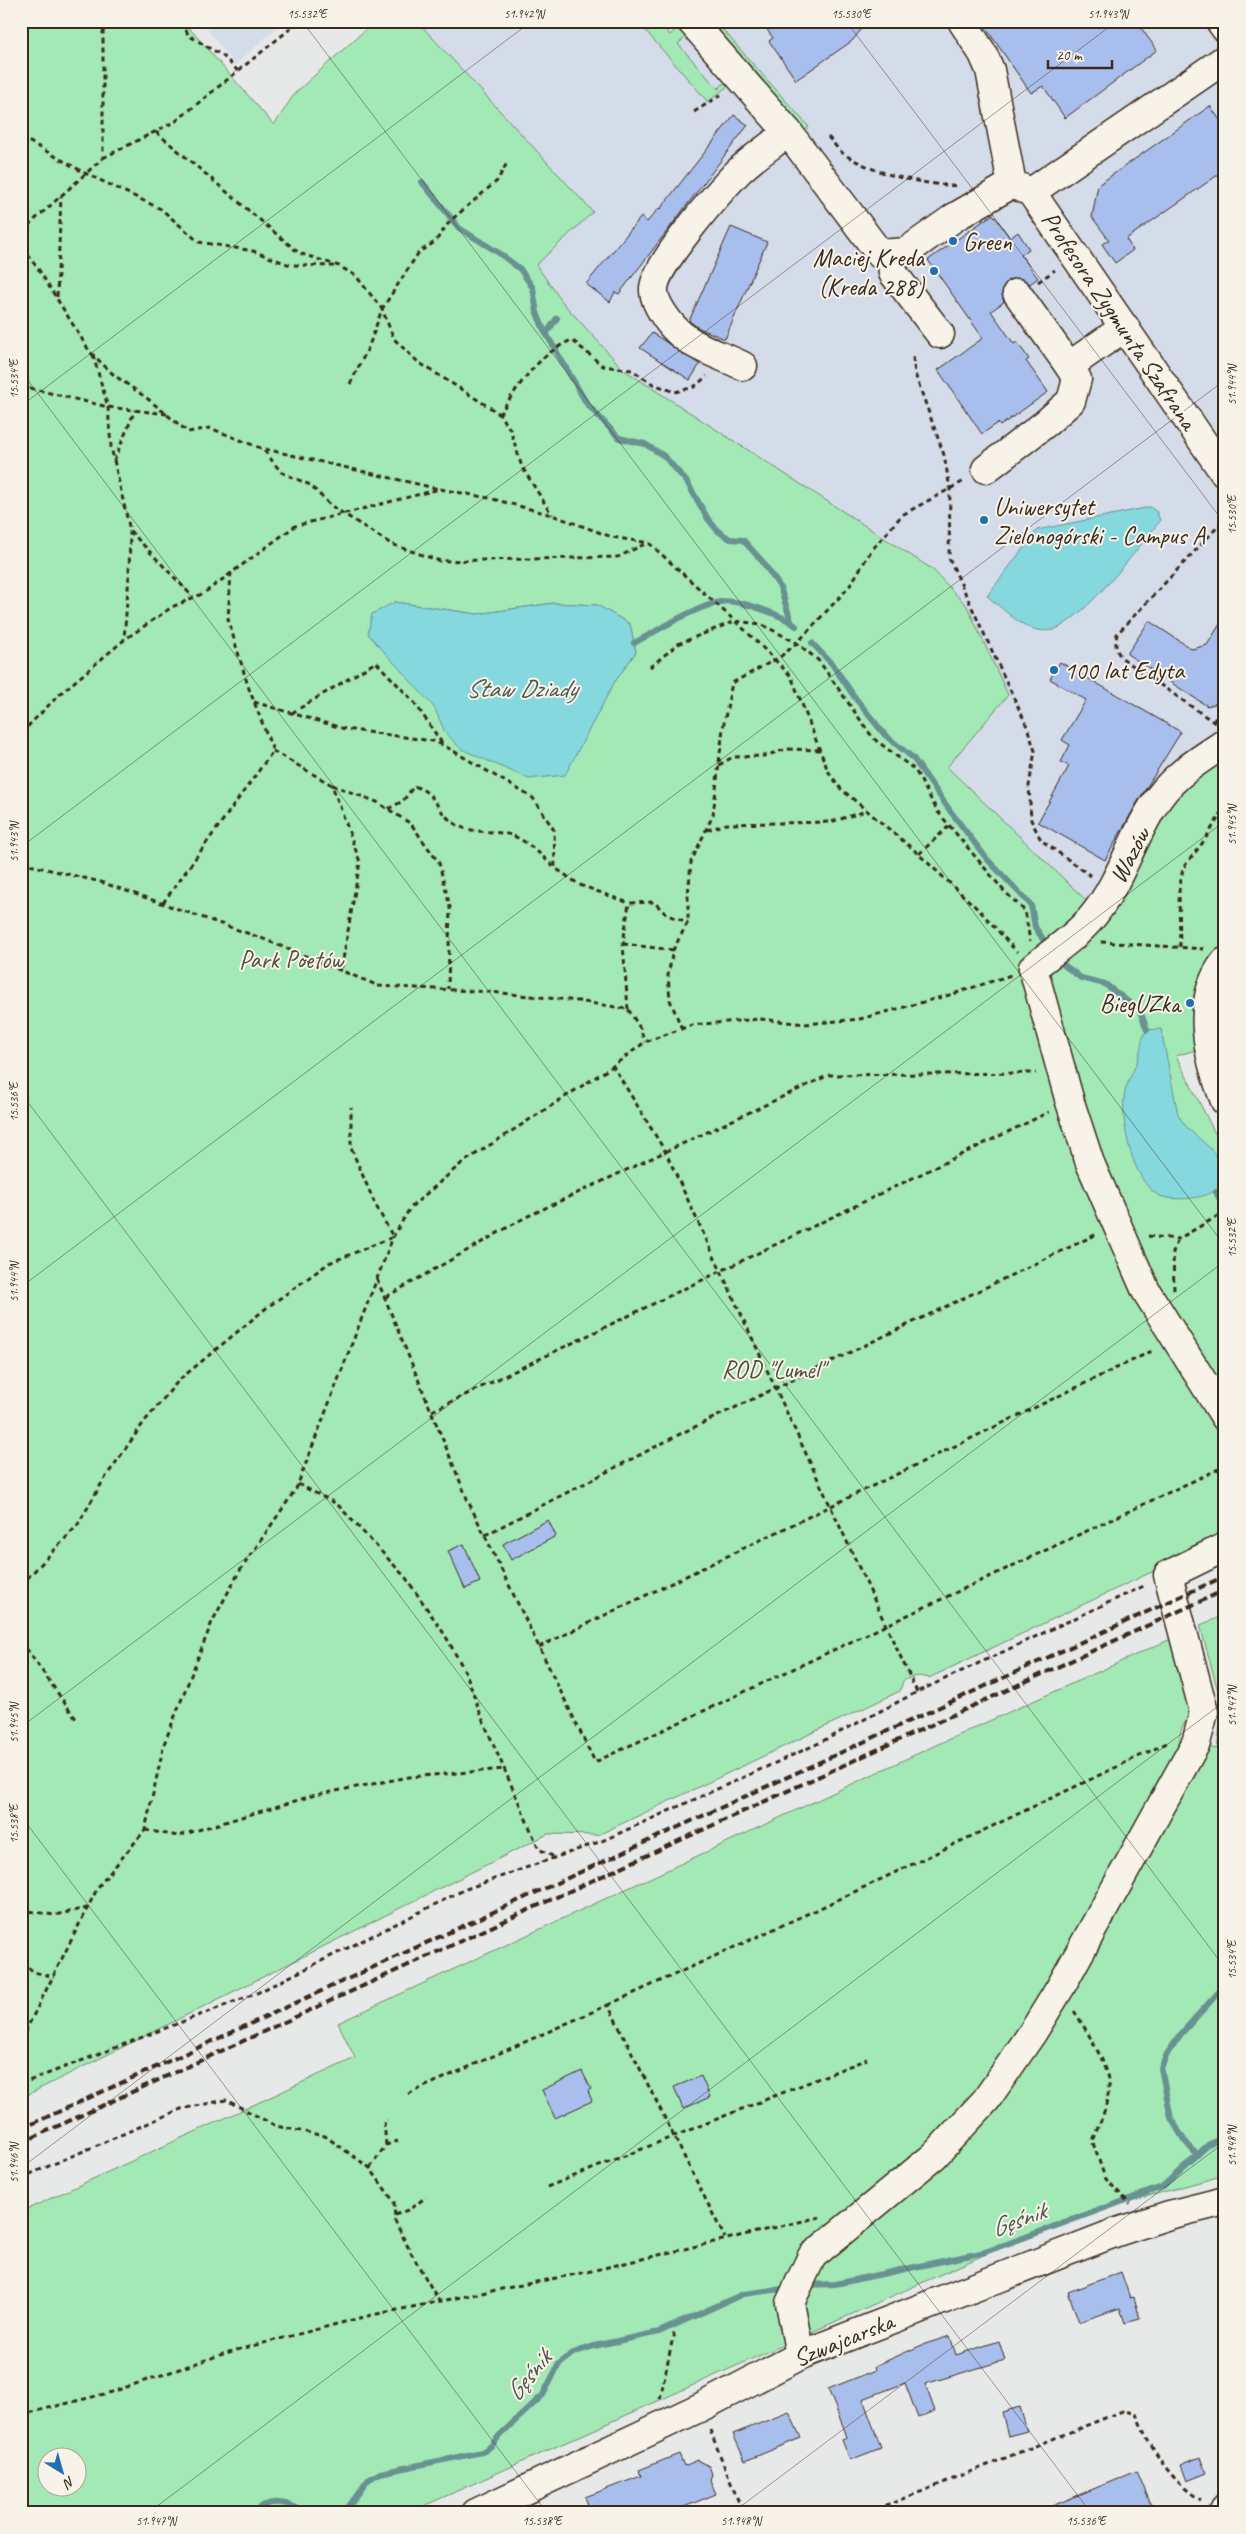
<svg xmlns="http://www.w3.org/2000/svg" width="1246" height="2534" font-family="Caveat,sans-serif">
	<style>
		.built { fill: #d4dcea }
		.green { fill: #a3e9b6; stroke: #6f8a6a; fill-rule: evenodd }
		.water { fill: #86d8df; stroke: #689292 }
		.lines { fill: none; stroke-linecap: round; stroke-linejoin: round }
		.stream { stroke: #689292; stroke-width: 6 }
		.building { fill: #a8bfed; stroke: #3b2a1e }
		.minor-casing { stroke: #3b2a1e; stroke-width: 31 }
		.path { stroke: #3b2a1e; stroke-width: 3; stroke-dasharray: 5 4; stroke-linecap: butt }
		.minor { stroke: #f7f3e8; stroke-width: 28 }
		.rail { stroke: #3b2a1e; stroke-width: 4; stroke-dasharray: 8 4; stroke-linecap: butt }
		.ticks { fill: none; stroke: #3b2a1e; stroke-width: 1; stroke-opacity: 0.45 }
		.poi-dot { fill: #1f6fb2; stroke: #f7f3e8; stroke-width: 2 }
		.labels { text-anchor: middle; stroke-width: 4; stroke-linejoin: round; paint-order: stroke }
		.poi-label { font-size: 25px; fill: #3b2a1e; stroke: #f7f3e8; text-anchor: start }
		.street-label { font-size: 25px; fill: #3b2a1e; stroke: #f7f3e8 }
		.park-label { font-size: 25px; fill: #50503c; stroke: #f7f3e8 }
		.water-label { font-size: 26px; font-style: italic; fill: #4e564e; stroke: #f7f3e8 }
		.neatline { fill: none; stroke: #3b2a1e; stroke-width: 2 }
		.ticks-label { font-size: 12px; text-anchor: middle; fill: #3b2a1e }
	</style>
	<rect width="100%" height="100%" fill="#e7e9e9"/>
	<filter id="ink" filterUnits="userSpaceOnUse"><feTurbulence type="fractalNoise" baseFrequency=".02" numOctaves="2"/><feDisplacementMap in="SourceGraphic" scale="10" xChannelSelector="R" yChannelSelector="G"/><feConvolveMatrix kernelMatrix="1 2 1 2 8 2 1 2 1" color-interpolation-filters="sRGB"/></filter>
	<g filter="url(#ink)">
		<!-- built -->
		<g class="built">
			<path d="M201,21H284L235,65Z"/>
			<path d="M417,21H1225V736L1094,908L947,767L564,304L536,265L593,212Z"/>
		</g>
		<!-- green -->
		<g class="green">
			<path d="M21,21H183L274,125L295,93L375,21H417L593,212L536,265L564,304L624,370L932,569L967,606L1008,695L947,767L1093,907L1178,772L1225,738V985L1219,1043L1176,1056L1225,1153V1537L929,1678C918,1675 913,1676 903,1681L900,1691L598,1835L548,1834L21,2098ZM395,602L477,614L554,603L597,605L630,624L636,652L614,683L445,732Z"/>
			<path d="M637,21H657L670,35L681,25L689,34L678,44L718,89L726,81L729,85L708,102Z"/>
			<path d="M706,21H715L809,127L802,132Z"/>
			<path d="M1225,1615V2175L1062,2220L408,2513H21V2212L355,2058L338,2023L936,1745L1173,1638C1180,1662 1190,1687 1189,1712C1188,1724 1179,1724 1180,1741L1217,1749L1222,1706L1200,1625ZM48,2456H78V2486H48Z"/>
		</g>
		<!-- water -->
		<g class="water">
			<path d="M1150,507L1157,512L1160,521C1138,548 1085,619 1053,630C1049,631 1042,631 1038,630C1020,627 1001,607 987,596L1037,530Z"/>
			<path d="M395,602L477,614L554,603L597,605L630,624L636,652L614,683L565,775L529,779L461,749L445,732L434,707L368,634L372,614Z"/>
			<path d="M1161,1029L1178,1114C1191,1141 1219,1142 1223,1177C1226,1199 1172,1203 1158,1195C1133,1181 1121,1125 1124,1098C1125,1083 1136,1069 1139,1055C1143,1043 1139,1043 1147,1030Z"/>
		</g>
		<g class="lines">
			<!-- stream -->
			<g class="stream">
				<path d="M422,182L459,228L499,253L520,269L533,288L537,313L544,330L587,404L619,438L645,444L664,456L687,482L708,519L718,531L730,539L743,540L762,561L780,587L791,621"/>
				<path d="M546,334L557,318"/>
				<path d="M634,643C661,629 690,609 720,602C736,598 783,615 796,626"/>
				<path d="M812,643L832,664L856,699L885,735L913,758L951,812L987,859L1031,905L1035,927L1048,947"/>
				<path d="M1056,959L1081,978L1105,984L1140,1011L1147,1030"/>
				<path d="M1216,1192L1225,1210"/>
				<path d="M1197,2155L1184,2140L1171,2118L1161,2068L1167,2054L1181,2034L1225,1985"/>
				<path d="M806,2285L835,2284L985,2252L1162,2187L1208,2145L1225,2136"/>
				<path d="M254,2513C270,2496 289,2503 307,2513"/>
				<path d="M344,2513L368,2480L380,2473L482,2452L491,2446L500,2435L543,2395L559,2364L573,2353L594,2346L659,2332L743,2294L790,2288"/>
			</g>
		</g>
		<!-- building -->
		<g class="building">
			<path d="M761,21H868L852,41L796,80L769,41L773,38Z"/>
			<path d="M981,21H1136L1157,50L1065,118L1043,86L1031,93Z"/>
			<path d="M1210,106L1225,127V170L1126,239L1133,250L1115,263L1102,244L1109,240L1092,217L1098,185Z"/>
			<path d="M734,115L748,125L619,294L615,292L610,302L586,284L641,217L647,222L659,208L660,209Z"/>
			<path d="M993,214L1010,238L1018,232L1029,249L1021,255L1038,278L1030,284L1023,279L1015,278L1008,280L1003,287L1002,295L1004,302L991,311L1014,344L1017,342L1029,359L1026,361L1048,392L1000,426L998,423L982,434L938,370L983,338L928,260Z"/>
			<path d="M731,227L767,242L725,339L699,328L689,321Z"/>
			<path d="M652,333L700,364L690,380L640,348Z"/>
			<path d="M1225,616V694L1218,703L1207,706L1127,654L1149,621L1192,649L1207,645Z"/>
			<path d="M1060,662L1181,732L1137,803L1105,860L1038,822L1069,766L1061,762L1070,745L1062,740L1086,700L1050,679Z"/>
			<path d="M548,1520L556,1536L511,1560L503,1544Z"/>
			<path d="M464,1544L480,1582L465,1589L448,1551Z"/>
			<path d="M582,2071L591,2089L588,2091L592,2101L555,2118L542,2090Z"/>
			<path d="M701,2076L710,2097L683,2109L674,2087Z"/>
			<path d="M1121,2272L1130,2298L1134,2297L1140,2319L1125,2323L1120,2308L1079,2322L1068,2292Z"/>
			<path d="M950,2336L956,2355L999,2341L1005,2360L925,2384L935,2411L918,2418L905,2383L863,2399L881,2448L850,2460L842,2440L847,2438L845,2431L828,2389L876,2370L875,2366L922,2345Z"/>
			<path d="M1020,2407L1027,2431L1008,2436L1002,2412Z"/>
			<path d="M789,2412L801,2438L745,2461L733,2434Z"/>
			<path d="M679,2454L684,2466L698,2460L709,2466L712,2474L710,2480L716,2494L669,2513H591L585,2497L641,2476L639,2470Z"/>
			<path d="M1200,2457L1207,2473L1187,2481L1181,2465Z"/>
			<path d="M1137,2471L1151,2505L1131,2513H1035Z"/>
		</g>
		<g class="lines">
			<!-- minor casing -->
			<g class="minor-casing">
				<g id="minor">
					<path d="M691,21L788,132L880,254L906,252L955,217L1012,184L1031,192L1225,474"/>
					<path d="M962,21L983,54L990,70L1012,184"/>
					<path d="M1220,21L1225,28"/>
					<path d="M1031,192L1225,59"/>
					<path d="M891,255L893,273L940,334"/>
					<path d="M1017,293L1069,366"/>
					<path d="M743,366C717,353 688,347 669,322C663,314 653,299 654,288C656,264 717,194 735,175C750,159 771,146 788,132"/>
					<path d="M986,469L1046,423L1071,401L1077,379L1069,366L1125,327"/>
					<path d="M1225,743C1201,759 1177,773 1160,796C1133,833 1122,880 1093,916C1076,937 1053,951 1033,968L1070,1102L1090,1163L1146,1291L1225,1417"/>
					<path d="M1225,962C1194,1001 1208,1059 1225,1101"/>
					<path d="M803,2354L798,2345L790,2303L812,2256L934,2156L986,2100L1033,2032L1060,1988L1196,1743L1204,1712L1168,1575L1225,1547"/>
					<path d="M476,2513L701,2407L803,2354L1117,2232L1169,2215L1225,2201"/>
					<path d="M1222,2513L1225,2507"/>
				</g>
			</g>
			<!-- path -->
			<g class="path">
				<path d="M183,21L188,35L223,56L239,72"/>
				<path d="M694,112L724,93"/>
				<path d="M156,132L299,253L339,266L356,276L382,309L394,339L418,362L497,412L510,429L522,467L552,515"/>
				<path d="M21,137L85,173L161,209L199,242L253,251L290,265L334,266"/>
				<path d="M828,137C833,142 838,150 844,154C876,175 920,184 959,186"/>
				<path d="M103,158L176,121L300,21"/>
				<path d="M21,232L103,158V33L105,21"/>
				<path d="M21,248L37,267L90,352L114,375L148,399L188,432L210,428L263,449L281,472L310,485L330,505L391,544L440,561L618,557L647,543"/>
				<path d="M1038,282L1055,270"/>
				<path d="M57,297L61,196"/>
				<path d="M93,355L108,407L111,447L130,531L129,576L124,639"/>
				<path d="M913,357L915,374L944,455L950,488L949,558L1026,724L1035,751L1029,786L1031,820L1041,840L1091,876"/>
				<path d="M350,384L369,346L382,309L419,252L435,242L450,221L497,181L507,163"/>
				<path d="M21,386L108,407L167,414"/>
				<path d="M499,415C518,386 539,353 572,340L603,366L632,370L653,384L675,392L694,387L707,376"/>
				<path d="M265,449L439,489"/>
				<path d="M114,461L135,410"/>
				<path d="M130,531L193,597"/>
				<path d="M650,667L678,644L735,621L761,624L797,643L819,661L873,738L915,770L938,812L1004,891L1025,911L1030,941"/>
				<path d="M254,702L345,729L433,741L443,745L533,798L554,830L555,868L580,885L629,903L654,902L667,915L688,922"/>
				<path d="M292,713L376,662L414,702L442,743"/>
				<path d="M1213,722L1225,703"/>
				<path d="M1215,723L1122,658C1115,650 1115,644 1117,634L1225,519"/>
				<path d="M21,733L60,694L124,640L172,607L204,593L295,526L440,489L489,498L552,515L612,537L649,543L747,632L791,676L828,771L841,789L914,850L981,912L1017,952"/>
				<path d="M273,751L332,785L360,862L341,971"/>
				<path d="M719,765L733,757L764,756L787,749L820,750"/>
				<path d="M332,785L377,802L411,824L439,863L450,907L448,989"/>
				<path d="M388,809L403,801L414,786C437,794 433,805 449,819C467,836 491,829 511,835C528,841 542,856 554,867"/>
				<path d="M707,830L727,824L831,822L866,811"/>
				<path d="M919,854L950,825"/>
				<path d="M21,863L101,882L261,938L379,986L491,992L578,1001L628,1009L640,1028L645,1042"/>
				<path d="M163,903L273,751L248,686L228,619L231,572"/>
				<path d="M1101,942L1204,949"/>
				<path d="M623,944L673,950"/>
				<path d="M1180,947L1179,891L1183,868L1204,841L1225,807"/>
				<path d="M628,1009L623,944L629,903"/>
				<path d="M682,1029L670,1000L668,975L673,950L688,922V896L691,862L713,815L723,728L732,683L780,657L797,643L849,587L871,551L902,515L966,480"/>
				<path d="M1148,1236L1178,1239L1225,1212"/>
				<path d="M377,1279L468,1501L595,1762L1225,1466"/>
				<path d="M1174,1290L1173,1252L1178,1239"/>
				<path d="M386,1297L524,1218L829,1075L1036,1073"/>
				<path d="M432,1411L1049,1112"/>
				<path d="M298,1484L337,1504L406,1578L445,1635L466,1673L482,1718L539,1849L556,1858"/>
				<path d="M485,1535L682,1433L1097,1234"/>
				<path d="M21,1585L77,1526L103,1481L144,1422L179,1380L265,1309L329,1263L393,1237L375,1204L351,1148V1107"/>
				<path d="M21,1641L76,1719"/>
				<path d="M539,1647L1154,1350"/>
				<path d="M917,1692L665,1151L613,1066L645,1042L692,1025L760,1019L805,1024L860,1019L953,994L1011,975"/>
				<path d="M145,1830L178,1836L315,1795L409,1777L504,1769"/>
				<path d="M21,1910L55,1915L87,1908"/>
				<path d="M21,1962L34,1972L54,1977"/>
				<path d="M608,2005L833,1902L1169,1742"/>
				<path d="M1074,2011C1083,2024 1108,2066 1109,2080C1110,2100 1101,2123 1092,2140L1105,2178L1130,2204"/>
				<path d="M21,2040L98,1887L145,1830L164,1744L212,1622L239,1572L296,1489L393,1237L410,1208L462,1163L613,1066"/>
				<path d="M21,2084L257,1993L466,1889L602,1841L815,1745L917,1692L1146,1585"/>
				<path d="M408,2094L608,2005L725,2238"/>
				<path d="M386,2145L384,2121L387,2120"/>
				<path d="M370,2168L386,2145L398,2141"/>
				<path d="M21,2178L181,2109L226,2100L276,2126L325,2136L370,2168L394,2202L395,2221L411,2253L439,2301"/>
				<path d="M547,2187L867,2059"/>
				<path d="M395,2215L410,2209L426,2197"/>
				<path d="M660,2399L674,2332"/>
				<path d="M21,2415L112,2392L229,2352L372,2315L591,2271L820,2217"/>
				<path d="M710,2430L743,2513"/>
				<path d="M868,2513L1125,2410L1136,2413C1149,2447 1170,2481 1201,2500"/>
			</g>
			<!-- minor -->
			<use href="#minor" class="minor"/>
			<!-- rail -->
			<g class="rail">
				<path d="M21,2129L1225,1576"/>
				<path d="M21,2143L1225,1590"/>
			</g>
		</g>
	</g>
	<!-- ticks -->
	<path class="ticks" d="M302,21L1225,1246M846,21L1225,524M21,371L1225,1968M21,406L532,21M21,847L1117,21M21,1093L1091,2513M21,1287L1225,380M21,1727L1225,821M21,1816L547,2513M21,2168L1225,1261M148,2513L1225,1701M732,2513L1225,2142"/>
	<!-- markers -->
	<g class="poi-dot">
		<circle cx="953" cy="241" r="5"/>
		<circle cx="934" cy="271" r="5"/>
		<circle cx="984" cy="520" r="5"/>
		<circle cx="1054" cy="670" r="5"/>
		<circle cx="1190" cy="1003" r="5"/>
	</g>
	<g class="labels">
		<!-- poi labels -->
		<g class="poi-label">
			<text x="963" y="250">Green</text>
			<text x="924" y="266" text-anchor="end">Maciej Kreda<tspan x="924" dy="29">(Kreda 288)</tspan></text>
			<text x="994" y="515">Uniwersytet<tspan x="994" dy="29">Zielonogórski - Campus A</tspan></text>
			<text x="1064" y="679">100 lat Edyta</text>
			<text x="1180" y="1012" text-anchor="end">BiegUZka</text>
		</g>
		<!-- street labels -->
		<g class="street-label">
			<text transform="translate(1120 320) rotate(56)" y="9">Profesora Zygmunta Szafrana</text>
			<text transform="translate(1129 855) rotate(-62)" y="9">Wazów</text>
			<text transform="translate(843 2339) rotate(-22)" y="9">Szwajcarska</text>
		</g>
		<!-- park labels -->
		<g class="park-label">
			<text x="291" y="968">Park Poetów</text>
			<text x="773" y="1378">ROD "Lumel"</text>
		</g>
		<!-- water labels -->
		<g class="water-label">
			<text x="521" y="697">Staw Dziady</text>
			<text transform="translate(1018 2219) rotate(-20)" y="9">Gęśnik</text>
			<text transform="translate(528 2375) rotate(-51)" y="9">Gęśnik</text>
		</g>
	</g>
	<!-- margin -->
	<rect width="1246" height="2534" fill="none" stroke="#f7f3e8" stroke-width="55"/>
	<!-- north arrow -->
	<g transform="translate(62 2472) rotate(143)"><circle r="24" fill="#f7f3e8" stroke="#aca397"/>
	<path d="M0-4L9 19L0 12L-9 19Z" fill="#1f6fb2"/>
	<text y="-8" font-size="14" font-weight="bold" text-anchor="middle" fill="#3b2a1e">N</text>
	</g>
	<!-- scale -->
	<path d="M1048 60v8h64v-8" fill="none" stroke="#3b2a1e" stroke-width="2.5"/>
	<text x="1056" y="60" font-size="15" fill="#3b2a1e" stroke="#f7f3e8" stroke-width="4" paint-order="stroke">20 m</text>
	<rect x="28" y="28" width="1190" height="2478" class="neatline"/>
	<g class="ticks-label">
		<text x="307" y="18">15.532°E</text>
		<text x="524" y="18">51.942°N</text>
		<text x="851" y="18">15.530°E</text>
		<text x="1108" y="18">51.943°N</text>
		<text transform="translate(14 379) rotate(-90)" y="4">15.534°E</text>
		<text transform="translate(1232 385) rotate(-90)" y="4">51.944°N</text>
		<text transform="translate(1232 515) rotate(-90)" y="4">15.530°E</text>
		<text transform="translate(1232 825) rotate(-90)" y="4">51.945°N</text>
		<text transform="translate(14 842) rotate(-90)" y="4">51.943°N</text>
		<text transform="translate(14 1102) rotate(-90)" y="4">15.536°E</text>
		<text transform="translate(1232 1238) rotate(-90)" y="4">15.532°E</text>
		<text transform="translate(14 1282) rotate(-90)" y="4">51.944°N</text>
		<text transform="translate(1232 1706) rotate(-90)" y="4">51.947°N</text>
		<text transform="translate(14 1723) rotate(-90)" y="4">51.945°N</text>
		<text transform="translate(14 1824) rotate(-90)" y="4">15.538°E</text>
		<text transform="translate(1232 1960) rotate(-90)" y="4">15.534°E</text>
		<text transform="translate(1232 2146) rotate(-90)" y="4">51.948°N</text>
		<text transform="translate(14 2163) rotate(-90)" y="4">51.946°N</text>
		<text x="156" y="2525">51.947°N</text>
		<text x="542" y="2525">15.538°E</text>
		<text x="741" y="2525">51.948°N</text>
		<text x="1086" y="2525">15.536°E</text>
	</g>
</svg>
